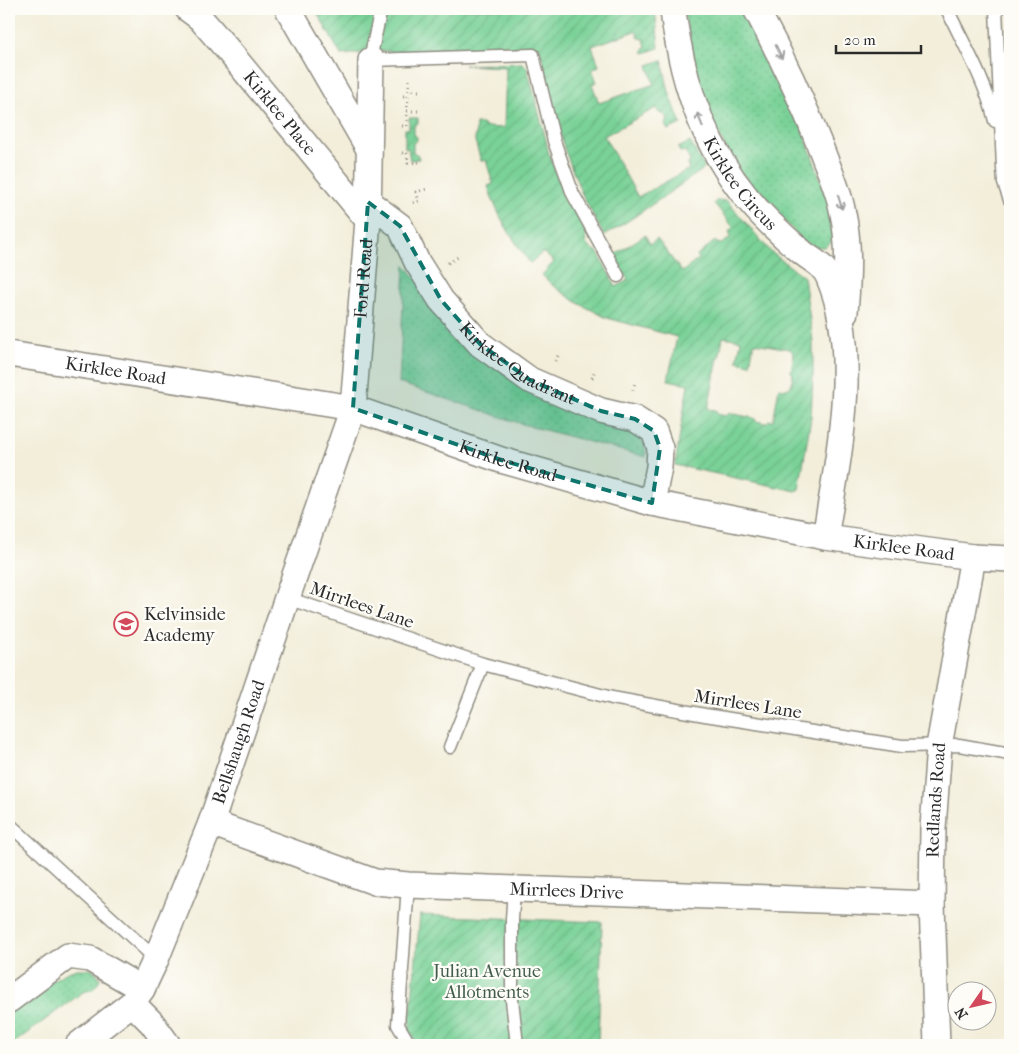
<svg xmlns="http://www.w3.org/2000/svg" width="1019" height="1054" font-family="'IM FELL French Canon',serif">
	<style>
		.grass { fill: url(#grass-dots); stroke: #527e62 }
		.garden { fill: url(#garden-furrows); stroke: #527e62; fill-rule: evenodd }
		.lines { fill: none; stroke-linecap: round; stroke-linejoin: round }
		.lane-casing { stroke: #8f8c82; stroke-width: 15 }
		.street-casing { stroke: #8f8c82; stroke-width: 28 }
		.path { stroke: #8f8c82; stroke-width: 3; stroke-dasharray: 1 4; stroke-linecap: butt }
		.lane { stroke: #fff; stroke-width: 12 }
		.street { stroke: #fff; stroke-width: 25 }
		.oneway { stroke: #a0a0a0 }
		.marked { fill: #0f766e; fill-opacity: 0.2; stroke: #0f766e; stroke-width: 4; stroke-dasharray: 10 6; stroke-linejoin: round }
		.labels { text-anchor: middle; stroke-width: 4.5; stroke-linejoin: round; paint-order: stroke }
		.street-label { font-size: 18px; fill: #2b2b2b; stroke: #fdfcf7 }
		.poi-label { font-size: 18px; fill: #2b2b2b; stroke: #fdfcf7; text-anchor: start }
		.park-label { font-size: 18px; fill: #435d4c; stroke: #fdfcf7 }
	</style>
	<defs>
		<pattern id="grass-dots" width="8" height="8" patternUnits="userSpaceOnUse" patternTransform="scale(1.25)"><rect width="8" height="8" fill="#7ad298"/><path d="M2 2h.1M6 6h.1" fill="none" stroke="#6ab483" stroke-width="1.8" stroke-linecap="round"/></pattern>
		<pattern id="garden-furrows" width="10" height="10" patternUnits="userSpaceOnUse" patternTransform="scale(1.25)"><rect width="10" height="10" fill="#7ad298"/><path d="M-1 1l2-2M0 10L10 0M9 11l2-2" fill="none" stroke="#6ab483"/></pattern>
	</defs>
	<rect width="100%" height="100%" fill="#fdfcf7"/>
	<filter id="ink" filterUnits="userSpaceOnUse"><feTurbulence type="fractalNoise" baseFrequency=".02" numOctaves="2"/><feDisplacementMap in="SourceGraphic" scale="10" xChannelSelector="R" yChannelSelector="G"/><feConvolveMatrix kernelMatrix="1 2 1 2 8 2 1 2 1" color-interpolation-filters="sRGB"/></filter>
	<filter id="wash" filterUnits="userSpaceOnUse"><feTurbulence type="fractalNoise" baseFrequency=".0096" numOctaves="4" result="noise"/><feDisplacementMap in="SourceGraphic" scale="20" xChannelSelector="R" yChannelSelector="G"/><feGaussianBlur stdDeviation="1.12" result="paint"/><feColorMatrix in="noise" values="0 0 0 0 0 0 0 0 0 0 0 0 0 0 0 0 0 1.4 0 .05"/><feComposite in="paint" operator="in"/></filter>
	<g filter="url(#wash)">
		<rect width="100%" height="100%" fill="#f3eeda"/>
		<!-- grass -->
		<g class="grass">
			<path d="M683,9H743L755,29L801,125L833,214L835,231L832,241L825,247H812L803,241L734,166L703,101Z"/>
			<path d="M405,265L418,281L590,418C600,421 609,425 618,428C636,433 645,435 646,457L522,424L399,383Z"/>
			<path d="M77,969H93L100,978C98,986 92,991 83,992L11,1045H9V1013C29,998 54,975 77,969Z"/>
		</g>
		<!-- garden -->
		<g class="garden">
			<path d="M315,9H655L659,48L644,53L643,51L646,47L644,39L639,38L636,31L592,46L599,66L592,69L597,82L592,84L599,103L654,84L648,65L662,60L669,92L681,124L668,130L665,125L668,120L664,114L659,113L656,108L604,136L638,197L689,169L687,165L690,161L685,151L680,152L678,148L690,142L705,168L634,217L604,236L581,192L564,148L539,46L427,53L384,51L341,55Z"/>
			<path d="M522,63L527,67L546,140C550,169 574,207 587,234C583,242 587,249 597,251L616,287L628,280L614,255L645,235L650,244L657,239L682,272L699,259L697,256L715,241L717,243L722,244L730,238V233L729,231L733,227L714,203L718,200L727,201L771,252L804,277L813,341V377L811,418L799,489L796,491L675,465L688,384L668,380L677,337L607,318L578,303L552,285L542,275L554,262L543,252L530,263C512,238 497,216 488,186L493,184L486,160L481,161L475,141L476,124H482L485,127L504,128L506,67L464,65ZM723,337L741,340L737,361L750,364L754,343L790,349L794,354L791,371L793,374L791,386L787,389L779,388L773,421L769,420L766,423L756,421L754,418L729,413L726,416L717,414L716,410L708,409L718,358H719Z"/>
			<path d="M409,118H418V123L414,126V134L417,137V140L413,143V152L418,155L419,159L410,160L408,148H405V129H409Z"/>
			<path d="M420,915L602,922L598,1044L614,1045H418L409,1030Z"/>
		</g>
	</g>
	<g filter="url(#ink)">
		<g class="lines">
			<!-- lane casing -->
			<g class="lane-casing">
				<g id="lane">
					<path d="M381,9L372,50L371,60L533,55L554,141L573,194L618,276"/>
					<path d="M947,9C964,45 986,82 995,121"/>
					<path d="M996,9L1003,168L1004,183L1010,200"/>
					<path d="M287,598L483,664L612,698L705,715L902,746L959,745L1010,754"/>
					<path d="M450,747L483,664"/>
					<path d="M9,824L156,959"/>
					<path d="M408,885L398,1025L410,1045"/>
					<path d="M514,889L512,919V1000L517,1045"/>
				</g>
			</g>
			<!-- street casing -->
			<g class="street-casing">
				<g id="street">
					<path id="s1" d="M188,9L200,18L227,49L368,220"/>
					<path d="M288,9L369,149"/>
					<path id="s2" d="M673,9C674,25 678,41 681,57C695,121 722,176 769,222C780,233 791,243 803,253C813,261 824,265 829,278C861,352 838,460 825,537"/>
					<path d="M756,9C781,55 803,102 822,151C829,170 838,189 842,209C850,243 848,278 845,312"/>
					<path id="s3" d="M368,202L400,226L417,262L441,300L480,344L530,380L601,411L635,419L654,431L660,448L659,467L652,503"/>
					<path id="s4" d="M9,354L353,408L501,460L652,503L825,537L973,557L1010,559"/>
					<path id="s5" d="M211,823L375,882L408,885L932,904"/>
					<path d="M9,1000L68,956L90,959L142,989"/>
					<path d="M132,1003L152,1023L168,1045"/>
					<path id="s6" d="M78,1045L132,1003L142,989L156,959L211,823L287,598L353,408L368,220L371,60"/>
					<path id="s7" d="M937,1045L932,904L933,828L939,746L973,557"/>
				</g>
			</g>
			<!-- path -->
			<g class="path">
				<path d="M409,80V91H419"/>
				<path d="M403,96H408L407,111"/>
				<path d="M402,126H407V111H418"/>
				<path d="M402,153H407L408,163L420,162"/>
				<path d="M413,203L419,201L416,192L427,189"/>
				<path d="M448,263L458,257"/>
				<path d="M555,361L559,354"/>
				<path d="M592,378L595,370"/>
				<path d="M633,390L635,383"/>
			</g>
			<!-- lane -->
			<use href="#lane" class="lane"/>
			<!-- street -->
			<use href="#street" class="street"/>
		</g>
		<!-- one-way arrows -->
		<defs><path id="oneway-shaft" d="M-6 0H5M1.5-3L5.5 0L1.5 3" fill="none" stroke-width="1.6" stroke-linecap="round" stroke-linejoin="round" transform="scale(1.25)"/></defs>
		<g class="oneway">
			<use href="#oneway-shaft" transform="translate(779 52) rotate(64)"/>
			<use href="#oneway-shaft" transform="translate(700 120) rotate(-112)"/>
			<use href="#oneway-shaft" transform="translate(840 202) rotate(73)"/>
		</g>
	</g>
	<!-- marked area -->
	<path class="marked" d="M368,202L400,226L441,300L480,344L530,380L601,411L635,419L654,431L660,448L652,503L501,460L353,408Z"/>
	<!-- icons -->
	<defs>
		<g id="school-ring" transform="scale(1.25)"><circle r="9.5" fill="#fdfcf7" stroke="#d1495b" stroke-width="1.5"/><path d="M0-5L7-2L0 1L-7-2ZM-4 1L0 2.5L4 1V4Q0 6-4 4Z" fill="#d1495b"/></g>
	</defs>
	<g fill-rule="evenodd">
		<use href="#school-ring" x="126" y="624"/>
	</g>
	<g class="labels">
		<!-- street labels -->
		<g class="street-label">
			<text dy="6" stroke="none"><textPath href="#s1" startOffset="139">Kirklee Place</textPath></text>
			<text dy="6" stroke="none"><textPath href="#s2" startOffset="190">Kirklee Circus</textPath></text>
			<text dy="6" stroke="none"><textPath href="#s6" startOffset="834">Ford Road</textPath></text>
			<text dy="6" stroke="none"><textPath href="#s3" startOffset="226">Kirklee Quadrant</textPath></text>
			<text dy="6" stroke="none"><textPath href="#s4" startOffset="108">Kirklee Road</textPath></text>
			<text dy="6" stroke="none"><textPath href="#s4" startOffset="512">Kirklee Road</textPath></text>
			<text dy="6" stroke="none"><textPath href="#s4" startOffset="918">Kirklee Road</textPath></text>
			<text transform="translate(362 605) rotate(19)" y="6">Mirrlees Lane</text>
			<text transform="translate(748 704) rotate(9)" y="6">Mirrlees Lane</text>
			<text dy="6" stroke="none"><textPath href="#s6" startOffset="351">Bellshaugh Road</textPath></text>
			<text dy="6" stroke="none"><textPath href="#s7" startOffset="245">Redlands Road</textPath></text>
			<text dy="6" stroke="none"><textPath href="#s5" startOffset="366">Mirrlees Drive</textPath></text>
		</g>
		<!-- poi labels -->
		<g class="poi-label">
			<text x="144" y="620">Kelvinside<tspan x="144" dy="21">Academy</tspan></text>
		</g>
		<!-- park labels -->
		<g class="park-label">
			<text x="487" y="977">Julian Avenue<tspan x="487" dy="21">Allotments</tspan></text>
		</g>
	</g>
	<!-- margin -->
	<rect width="1019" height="1054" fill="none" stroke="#fdfcf7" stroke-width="30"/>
	<!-- north arrow -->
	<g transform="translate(972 1006) rotate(236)"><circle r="24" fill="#fdfcf7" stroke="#a9a8a5"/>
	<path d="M0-4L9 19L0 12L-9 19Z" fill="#d1495b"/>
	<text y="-8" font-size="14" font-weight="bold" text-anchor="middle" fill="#2b2b2b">N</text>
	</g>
	<!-- scale -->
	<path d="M836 45v8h85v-8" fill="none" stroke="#2b2b2b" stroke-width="2.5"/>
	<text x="844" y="45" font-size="15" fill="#2b2b2b" stroke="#fdfcf7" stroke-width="4" paint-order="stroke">20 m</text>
</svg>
